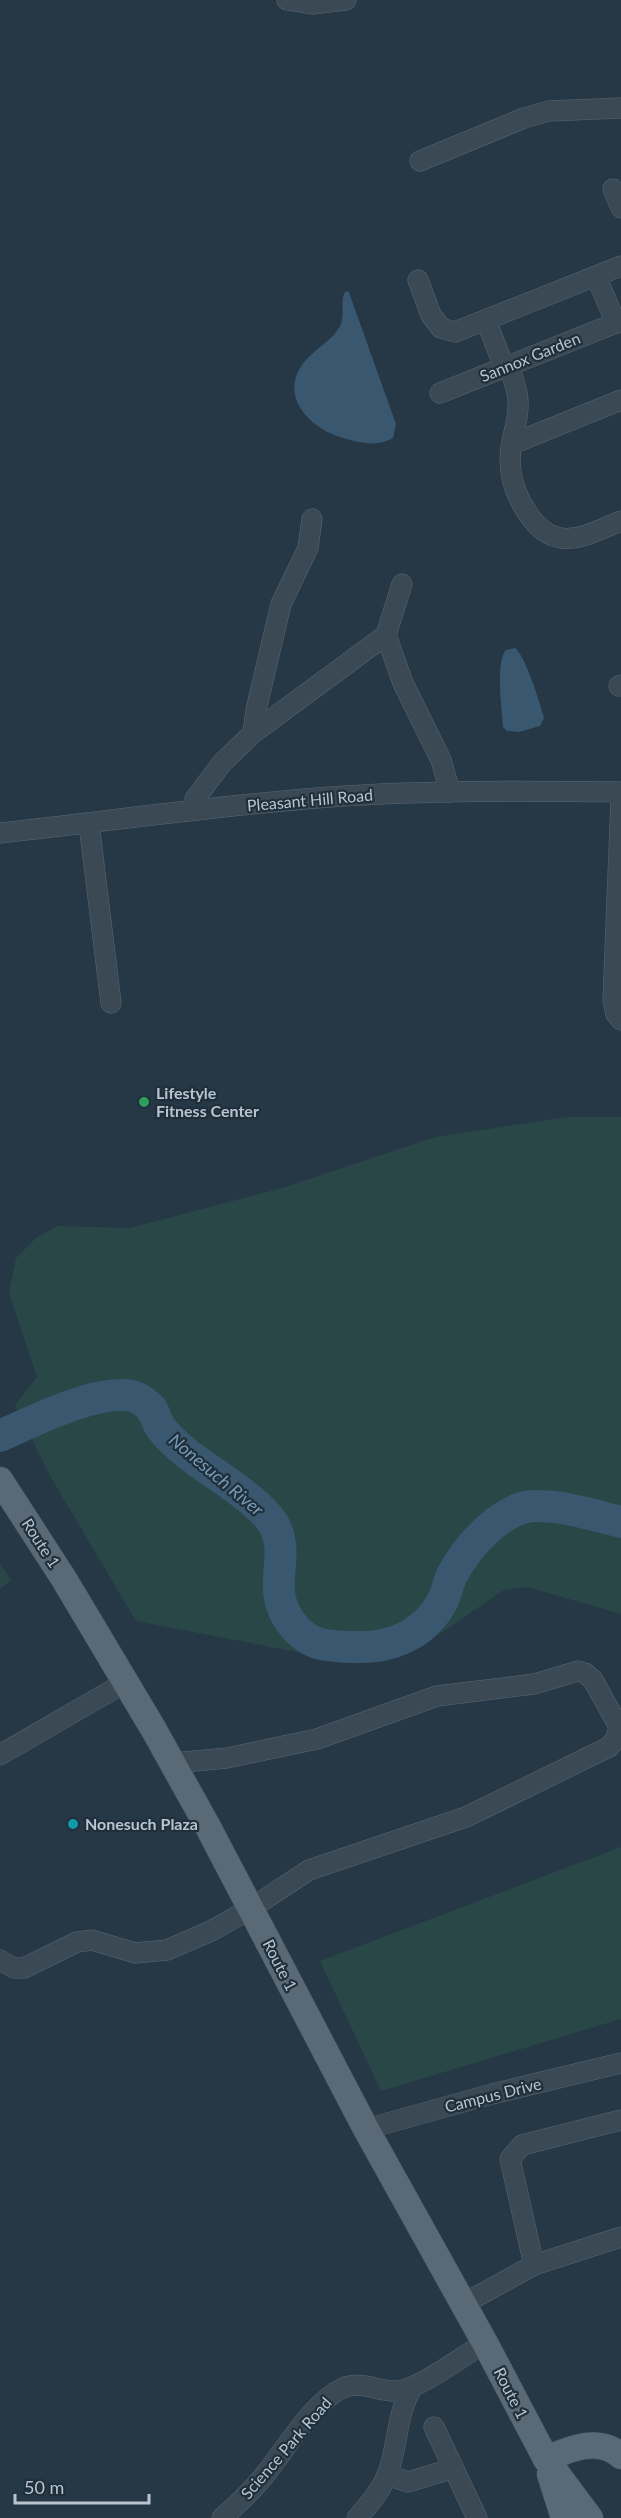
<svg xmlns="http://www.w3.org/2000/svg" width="621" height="2518" font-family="Lato,sans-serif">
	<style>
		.green { fill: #284746 }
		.water { fill: #39576e }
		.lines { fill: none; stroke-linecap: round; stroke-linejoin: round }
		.river { stroke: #39576e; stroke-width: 32 }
		.minor-casing { stroke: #596772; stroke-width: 21 }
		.major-casing { stroke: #475561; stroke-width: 27 }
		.minor { stroke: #3b4955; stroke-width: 20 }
		.major { stroke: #596975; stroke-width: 26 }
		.leisure-dot { fill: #2e9e5b; stroke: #1f2f3b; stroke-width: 2 }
		.culture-dot { fill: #0f9aa8; stroke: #1f2f3b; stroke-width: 2 }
		.labels { text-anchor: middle; stroke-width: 4.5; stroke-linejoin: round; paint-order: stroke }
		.street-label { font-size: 16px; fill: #b9c4ce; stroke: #1f2f3b }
		.poi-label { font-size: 16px; font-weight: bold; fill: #b9c4ce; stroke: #1f2f3b; text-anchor: start }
		.water-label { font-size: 18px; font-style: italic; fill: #7799b3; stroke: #1f2f3b }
	</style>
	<rect width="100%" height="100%" fill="#263846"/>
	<!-- green -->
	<g class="green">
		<path d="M567,1117H621V1614L527,1587L504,1590L432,1639L384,1662L334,1659L136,1621L50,1476L15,1405L37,1377L9,1293L16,1258L36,1238L57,1226L130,1228L282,1188L435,1137Z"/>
		<path d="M0,1563L11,1580L0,1589Z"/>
		<path d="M621,1847V2019L381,2091L320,1961Z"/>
	</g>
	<!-- water -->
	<g class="water">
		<path d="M346,291L349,292L352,301L396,424L393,438C375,448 357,442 340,437C307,426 278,394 305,361C315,349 333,340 340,326C346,315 339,299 346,291Z"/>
		<path d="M515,648C525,655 540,703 544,718L540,726L519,732L507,731L503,727C502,709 495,662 506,650Z"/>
	</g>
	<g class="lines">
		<!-- river -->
		<path class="river" d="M0,1436C33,1421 96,1389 132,1396C138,1397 147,1404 151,1408C155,1414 157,1422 161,1428C170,1440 182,1450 194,1459C215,1474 262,1503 274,1525C292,1559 264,1588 292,1624C299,1633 306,1639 317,1643C330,1647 348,1647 361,1647C395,1647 427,1632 443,1600C447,1592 448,1583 452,1575C466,1549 491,1520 519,1509C544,1499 595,1516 621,1522"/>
		<!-- minor casing -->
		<g class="minor-casing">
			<g id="minor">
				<path d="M287,0L312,4L346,0"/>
				<path d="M420,161L524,118L549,111L621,108"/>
				<path d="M613,189L621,208"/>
				<path d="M596,276L616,323"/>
				<path d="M418,280L431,315L441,328L455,332L621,266"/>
				<path d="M486,320L504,367"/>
				<path d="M509,366C512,377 518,389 518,401C519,415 515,428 512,441C506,470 514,495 531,518C558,554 588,534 621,521"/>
				<path d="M440,393L621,321"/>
				<path d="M512,444L621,400"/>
				<path d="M386,635L403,683L441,760L450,792"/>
				<path d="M619,686L621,685"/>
				<path d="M253,733L256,710L281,604L308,548L312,519"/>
				<path d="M621,800L613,1000L616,1014L621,1020"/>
				<path d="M195,810V799L222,763L253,733L386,635L402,584"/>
				<path d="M89,824L111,1003"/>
				<path d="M0,833C110,821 220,805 330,797C427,790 524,791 621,792"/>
				<path d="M0,1755L126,1682"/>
				<path d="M0,1960L14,1968H24L77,1942L92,1940L135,1953L167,1950L211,1931L250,1909L309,1870L466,1817L609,1747L616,1739L619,1727L593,1680L585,1673L578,1671L534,1684L437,1696L317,1739L227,1758L173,1763"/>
				<path d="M366,2129L492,2094L621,2063"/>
				<path d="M534,2265L510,2159L522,2145L621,2120"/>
				<path d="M463,2304L534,2265L621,2237"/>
				<path d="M434,2427L477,2518"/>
				<path d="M387,2475L408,2482L454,2468"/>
				<path d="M222,2518C238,2504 254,2489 267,2472C287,2447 314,2401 343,2388C361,2380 379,2392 397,2391C418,2390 464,2355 485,2343"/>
				<path d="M357,2518C368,2506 381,2491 387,2475C399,2445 395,2417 412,2388"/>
			</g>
		</g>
		<!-- major casing -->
		<g class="major-casing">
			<g id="major">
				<path d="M0,1480L64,1579L154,1730L208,1827L366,2129L485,2343L546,2459L590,2518"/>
				<path d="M546,2459C569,2449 599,2436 621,2456"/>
				<path d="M550,2474L564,2518"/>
			</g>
		</g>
		<!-- minor -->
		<use href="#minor" class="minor"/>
		<!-- major -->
		<use href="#major" class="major"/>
	</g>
	<!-- markers -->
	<circle class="leisure-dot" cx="144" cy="1102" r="6"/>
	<circle class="culture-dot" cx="73" cy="1824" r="6"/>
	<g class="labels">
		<!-- street labels -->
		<g class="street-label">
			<text transform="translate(530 357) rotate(-22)" y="6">Sannox Garden</text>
			<text transform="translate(310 800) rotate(-5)" y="6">Pleasant Hill Road</text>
			<text transform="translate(41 1543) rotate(57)" y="6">Route 1</text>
			<text transform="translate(280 1965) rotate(63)" y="6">Route 1</text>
			<text transform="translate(493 2095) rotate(-14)" y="6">Campus Drive</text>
			<text transform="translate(511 2393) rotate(63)" y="6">Route 1</text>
			<text transform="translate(286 2448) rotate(-49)" y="6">Science Park Road</text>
		</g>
		<!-- poi labels -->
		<g class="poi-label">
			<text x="156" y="1099">Lifestyle<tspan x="156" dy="18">Fitness Center</tspan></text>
			<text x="85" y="1830">Nonesuch Plaza</text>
		</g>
		<!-- water labels -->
		<g class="water-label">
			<text transform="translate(216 1475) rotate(40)" y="6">Nonesuch River</text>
		</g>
	</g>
	<!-- scale -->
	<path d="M15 2494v9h134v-9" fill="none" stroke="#b9c4ce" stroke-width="3"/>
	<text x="24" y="2494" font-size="18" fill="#b9c4ce" stroke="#1f2f3b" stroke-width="4.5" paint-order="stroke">50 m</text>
</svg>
